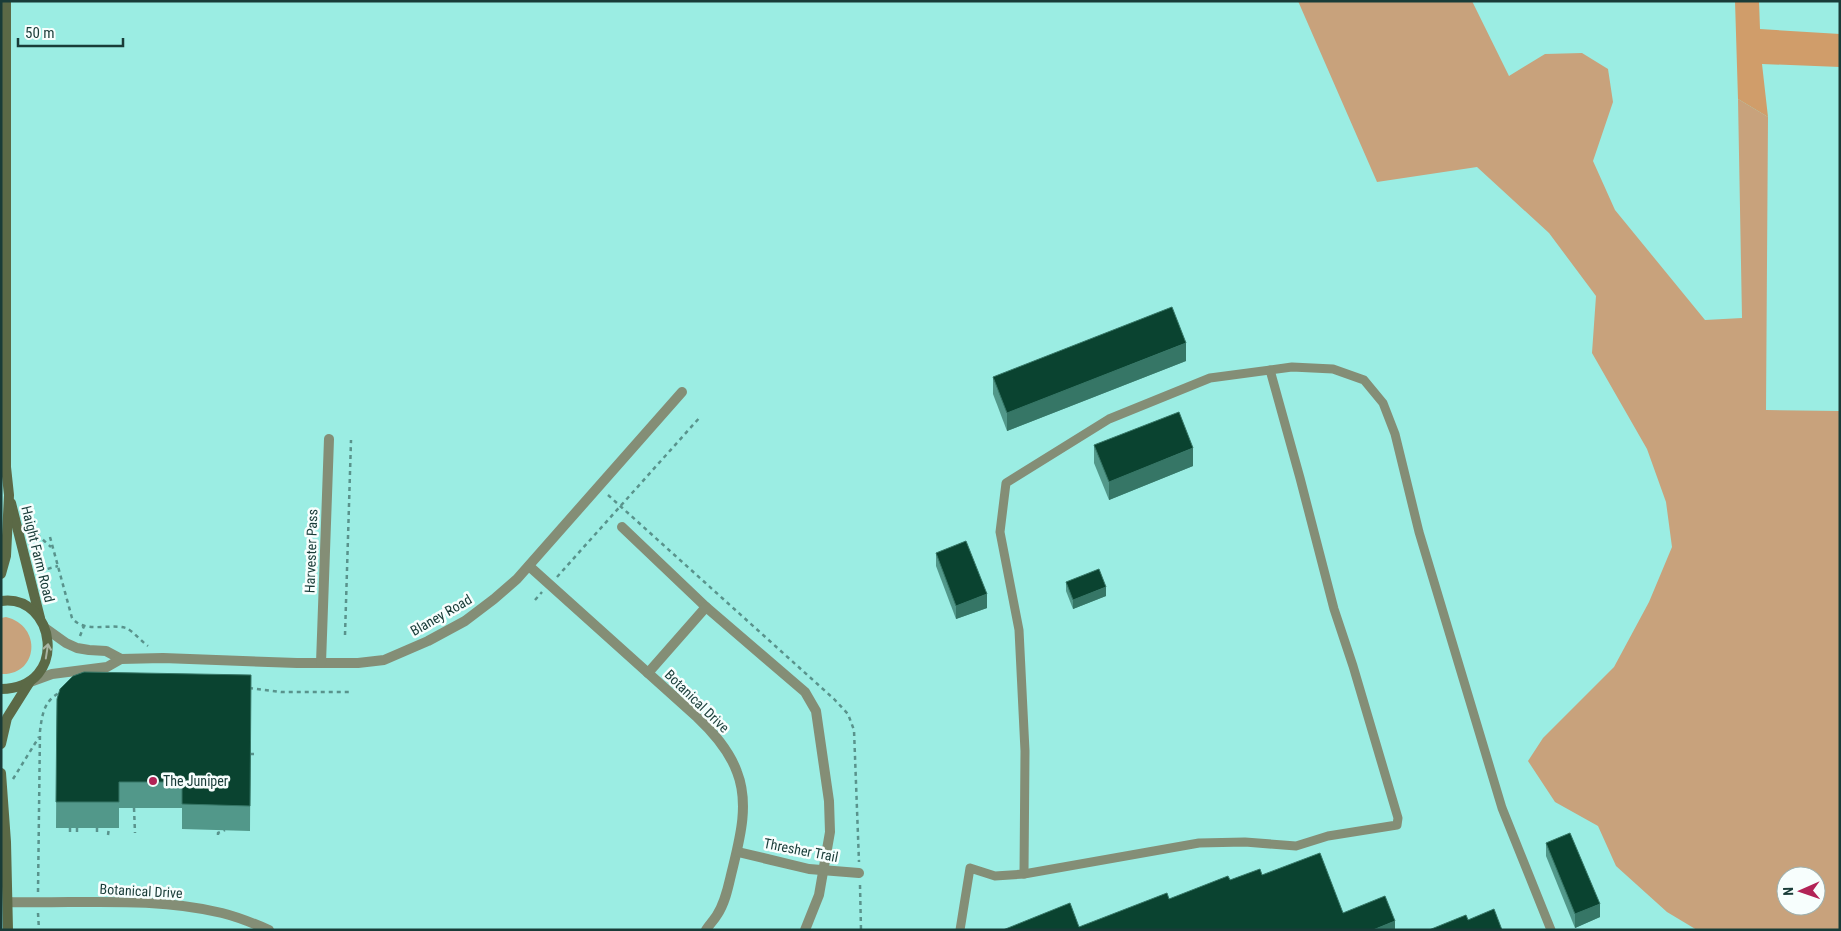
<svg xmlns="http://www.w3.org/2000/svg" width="1841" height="931" font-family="'Roboto Condensed',sans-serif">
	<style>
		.green { fill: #c8a27c; fill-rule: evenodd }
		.forest { fill: #d09d6a }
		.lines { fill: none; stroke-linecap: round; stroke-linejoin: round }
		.path { stroke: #59938c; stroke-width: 2.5; stroke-dasharray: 4 4; stroke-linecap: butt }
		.lane { stroke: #848e76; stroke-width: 9 }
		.street { stroke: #848e76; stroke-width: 10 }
		.secondary { stroke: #5b6946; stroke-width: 10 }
		.wall { fill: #52988a }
		.shaded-wall { fill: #367666 }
		.building { fill: #0a4330; stroke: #367666 }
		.oneway { stroke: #a9b4a2 }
		.poi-dot { fill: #b22356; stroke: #f7fefd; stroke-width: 2 }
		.labels { text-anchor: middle; stroke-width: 5; stroke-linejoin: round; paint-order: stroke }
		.street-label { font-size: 14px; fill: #193c38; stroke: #f7fefd }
		.poi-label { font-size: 14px; fill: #193c38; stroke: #f7fefd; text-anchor: start }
	</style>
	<rect width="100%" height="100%" fill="#9bede3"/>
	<!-- green -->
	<g class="green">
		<path d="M1298,1H1472L1509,76L1545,54L1582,53L1608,69L1613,102L1593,161L1615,210L1705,320L1742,318L1738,99L1768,117L1766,410L1840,411V930H1697L1667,912L1616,866L1598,826L1555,802L1528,761L1543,738L1614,667L1649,602L1672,547L1666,502L1647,449L1592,353L1596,296L1549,233L1477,167L1377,182ZM1786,876H1816V906H1786Z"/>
		<path d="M6,617C43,626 38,676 1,674V618Z"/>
	</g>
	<!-- forest -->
	<path class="forest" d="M1735,1H1759L1760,29L1840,34V67L1762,64L1768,117L1738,99Z"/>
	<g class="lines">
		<!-- path -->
		<g class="path">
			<path d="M608,495L834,699L848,714L854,730L859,862"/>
			<path d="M31,529L51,547"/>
			<path d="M50,537L72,618C85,634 109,623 126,628C133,631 141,641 148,646"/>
			<path d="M40,571L58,566"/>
			<path d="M557,577L701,416"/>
			<path d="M535,600L542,592"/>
			<path d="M345,635L351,440"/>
			<path d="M80,636L84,626"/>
			<path d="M249,688L281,692H352"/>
			<path d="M250,754H257"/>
			<path d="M13,779L39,737"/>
			<path d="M134,808L135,833"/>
			<path d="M70,828V835"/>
			<path d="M77,828V835"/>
			<path d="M97,828V835"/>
			<path d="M108,835L109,828"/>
			<path d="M218,835V833L225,830"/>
			<path d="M860,885L861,930"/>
			<path d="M38,892L40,731C42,715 44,701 59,693"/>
			<path d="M38,913L39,930"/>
		</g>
		<!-- lane -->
		<g class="lane">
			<path d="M1024,874L1025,751L1019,630L1000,532L1006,483L1109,419L1210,378L1292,367L1333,369L1364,380L1383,403L1395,434L1419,532L1502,808L1551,930"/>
			<path d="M960,930L970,868L995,876L1024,874L1199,843L1245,842L1296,846L1328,836L1397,825L1398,818L1353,666L1334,609L1300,478L1270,370"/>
		</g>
		<!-- street -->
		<g class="street">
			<path d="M622,527L706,607"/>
			<path d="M529,566L697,717C714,733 729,750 737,772C750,805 739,842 731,875C728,888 725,903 717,915C714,920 709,925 706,930"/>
			<path d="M45,628L66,643L77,648L89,650L106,651L121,659L163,658L297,663H358L384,660L428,641L465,621L494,599L517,579L682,392"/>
			<path d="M321,663L329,439"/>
			<path d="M648,673L706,607L805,692L816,711L829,801L830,832L819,895L805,930"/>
			<path d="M30,682L52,674L107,667L121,659"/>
			<path d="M738,852L809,869L859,873"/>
			<path d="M8,902C79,904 152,896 222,913C238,917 253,923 269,930"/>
		</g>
		<!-- secondary -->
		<g class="secondary">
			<path d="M11,503L40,618"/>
			<path d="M1,574L6,556L9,495L6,467V1"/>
			<path d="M1,601C55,593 71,688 1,689"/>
			<path d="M1,744L7,718L29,683"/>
			<path d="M1,773L6,842L8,930"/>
		</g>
	</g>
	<!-- wall -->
	<g class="wall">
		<path d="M1186,361L1007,431L993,394V377Z"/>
		<path d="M1094,445L1193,466L1109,500L1094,463Z"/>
		<path d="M936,553L987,608L956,619L936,566Z"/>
		<path d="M1066,582L1106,596L1073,609L1066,591Z"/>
		<path d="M251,675L250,831L182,829V808H119V828H56L57,699Z"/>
		<path d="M1546,843L1600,917L1575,928L1546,856Z"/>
	</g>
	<!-- shaded-wall -->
	<g class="shaded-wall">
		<path d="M1186,343V361L1007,431V413Z"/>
		<path d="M1193,448V466L1109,500V482Z"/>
		<path d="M1106,587V596L1073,609V600Z"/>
		<path d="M987,594V608L956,619V606Z"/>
		<path d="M1600,904V917L1575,928V914Z"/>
		<path d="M1395,921V930H1373Z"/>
	</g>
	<!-- building -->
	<g class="building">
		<path d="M1172,307L1186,343L1007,413L993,377Z"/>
		<path d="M1179,412L1193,448L1109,482L1094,445Z"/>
		<path d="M966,541L987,594L956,606L936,553Z"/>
		<path d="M1099,569L1106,587L1073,600L1066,582Z"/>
		<path d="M84,672L251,675L250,806L182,804V782H119V802H56L57,699L60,689L73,676Z"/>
		<path d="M1570,833L1600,904L1575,914L1546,843Z"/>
		<path d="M1320,853L1343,913L1385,896L1395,921L1373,930H1003L1070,903L1079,927L1167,893L1169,899L1228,876L1230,880L1260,869L1262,875Z"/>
		<path d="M1494,909L1502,930H1429L1466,915L1468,920Z"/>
	</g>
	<!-- one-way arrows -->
	<defs><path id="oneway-shaft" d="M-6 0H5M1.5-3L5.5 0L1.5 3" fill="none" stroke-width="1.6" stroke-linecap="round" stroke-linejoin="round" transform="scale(1.25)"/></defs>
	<use class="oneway" href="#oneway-shaft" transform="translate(47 651) rotate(-81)"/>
	<!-- markers -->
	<circle class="poi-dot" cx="153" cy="781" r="5"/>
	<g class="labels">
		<!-- street labels -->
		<g class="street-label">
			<text transform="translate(311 551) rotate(-88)" y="5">Harvester Pass</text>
			<text transform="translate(38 554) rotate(76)" y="5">Haight Farm Road</text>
			<text transform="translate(441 615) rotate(-30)" y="5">Blaney Road</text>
			<text transform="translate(697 701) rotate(44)" y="5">Botanical Drive</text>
			<text transform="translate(801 850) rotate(11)" y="5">Thresher Trail</text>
			<text transform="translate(141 891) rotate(3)" y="5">Botanical Drive</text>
		</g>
		<!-- poi labels -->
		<g class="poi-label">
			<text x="163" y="786">The Juniper</text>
		</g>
	</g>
	<!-- border -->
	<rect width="1841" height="931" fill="none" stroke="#193c38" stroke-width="5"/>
	<!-- north arrow -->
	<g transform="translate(1801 891) rotate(268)"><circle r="24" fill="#f7fefd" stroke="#9eb0ae"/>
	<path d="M0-4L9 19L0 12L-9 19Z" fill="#b22356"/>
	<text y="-8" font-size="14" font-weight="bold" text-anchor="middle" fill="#193c38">N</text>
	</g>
	<!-- scale -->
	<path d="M18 38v8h105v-8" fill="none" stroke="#193c38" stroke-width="2.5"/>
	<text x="25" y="38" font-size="15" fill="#193c38" stroke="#f7fefd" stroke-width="4" paint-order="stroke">50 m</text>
</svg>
